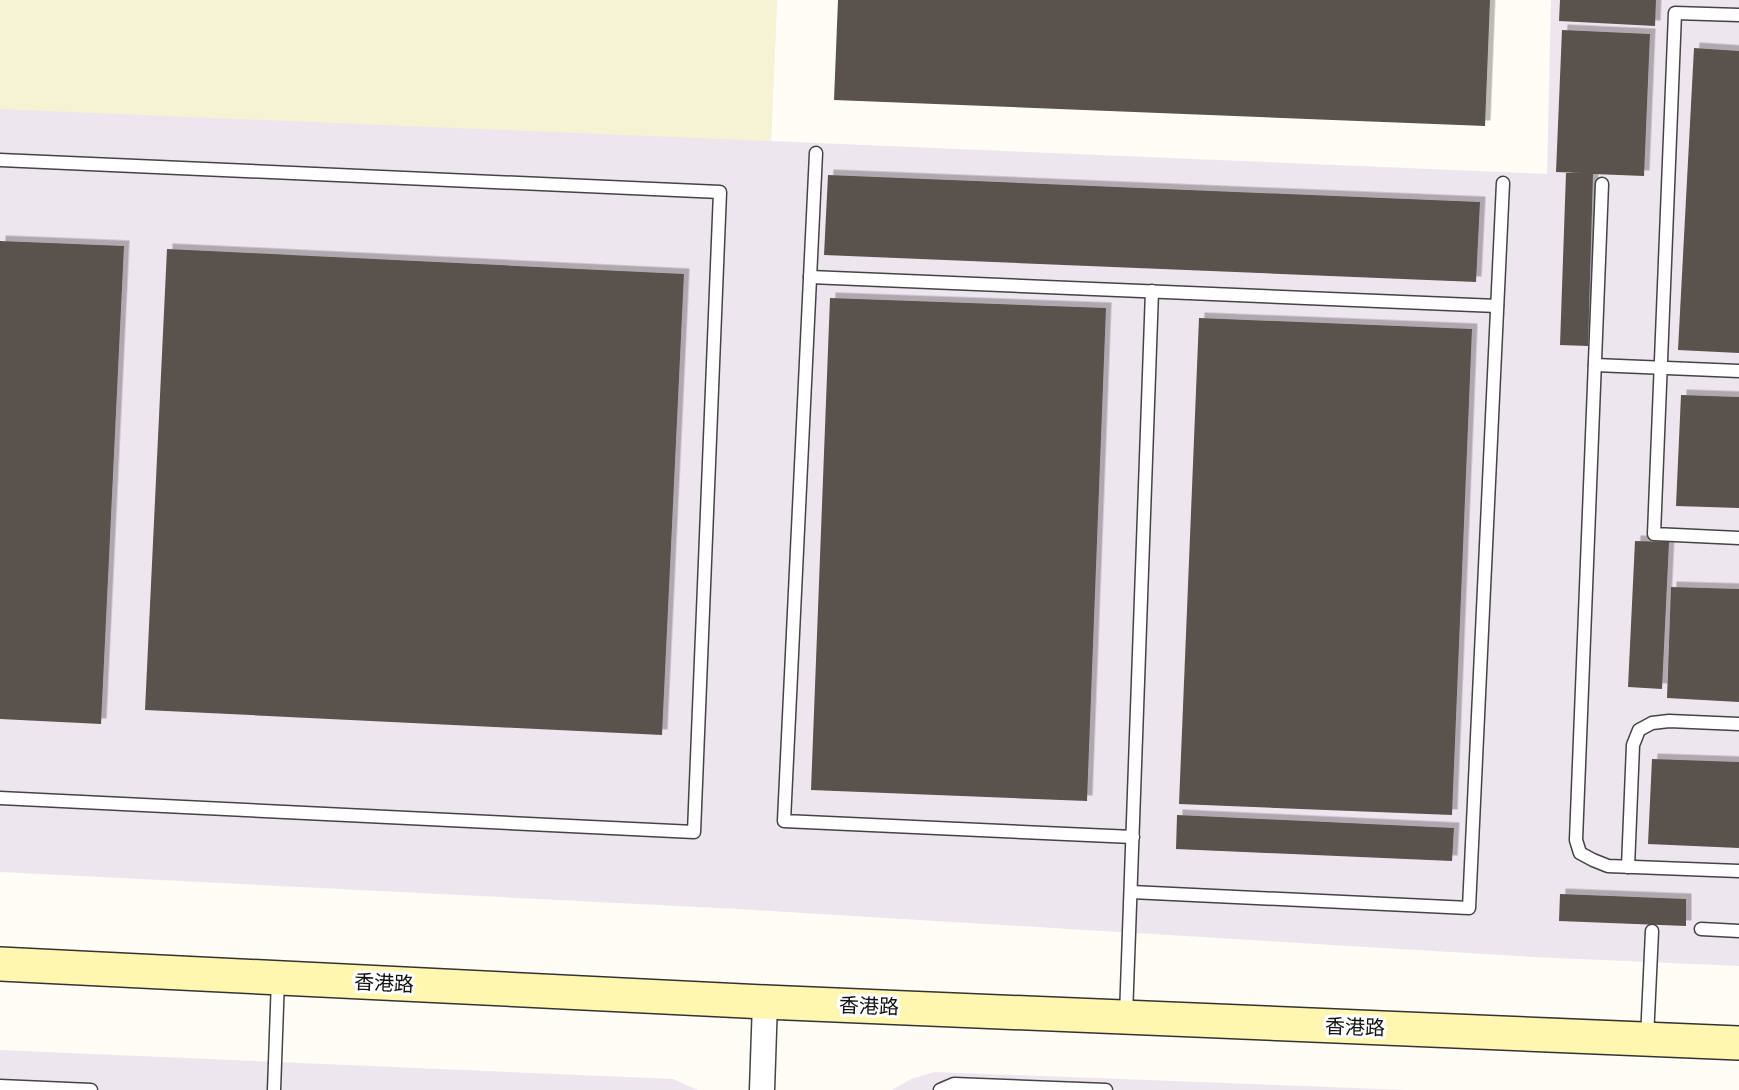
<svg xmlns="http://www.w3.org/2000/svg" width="1739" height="1090" font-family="'PT Serif','Noto Sans SC',serif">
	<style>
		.industrial { fill: #eee6ef }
		.farmland { fill: #f6f3d4 }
		.building { fill: #5a524d; filter: url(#shadow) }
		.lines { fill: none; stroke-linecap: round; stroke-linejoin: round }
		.lane-casing { stroke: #444; stroke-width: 15 }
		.street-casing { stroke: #444; stroke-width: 27 }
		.secondary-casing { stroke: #333; stroke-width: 36 }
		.lane { stroke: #fff; stroke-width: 12 }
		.street { stroke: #fff; stroke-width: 24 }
		.secondary { stroke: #fff6b0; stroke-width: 33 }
		.labels { text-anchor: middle; stroke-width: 6; stroke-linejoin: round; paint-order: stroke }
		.street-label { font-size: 20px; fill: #111; stroke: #fff }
	</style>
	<defs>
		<filter id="shadow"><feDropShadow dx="5.5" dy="-5.5" stdDeviation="0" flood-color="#0004"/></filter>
	</defs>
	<rect width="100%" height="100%" fill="#fffdf5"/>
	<!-- industrial -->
	<g class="industrial">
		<path d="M0,0H777L771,141L1547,174L1551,0H1739V966L1533,957L737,909L0,872Z"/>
		<path d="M0,1050L673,1079L698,1090H0Z"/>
		<path d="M935,1072L1408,1090H892L911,1079Z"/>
	</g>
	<!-- farmland -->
	<path class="farmland" d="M0,0H777L771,141L0,109Z"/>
	<!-- building -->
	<g class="building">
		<path d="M838,0H1490L1485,126L834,100Z"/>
		<path d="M1560,0H1656L1655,26L1559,21Z"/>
		<path d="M1562,30L1650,34L1644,176L1593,174L1588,346L1560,345L1566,173H1581L1556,172Z"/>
		<path d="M1694,48L1739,51V353L1678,350Z"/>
		<path d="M828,175L1480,202L1476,282L824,255Z"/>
		<path d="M0,241L124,246L101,724L0,719Z"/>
		<path d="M167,249L684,274L662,735L145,710Z"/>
		<path d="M830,298L1106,308L1087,801L811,790Z"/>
		<path d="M1199,318L1472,329L1452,815L1179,804Z"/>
		<path d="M1681,395L1739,397V508L1676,506Z"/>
		<path d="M1635,541L1669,542L1662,689L1628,687Z"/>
		<path d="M1671,587L1739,589V702L1667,698Z"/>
		<path d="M1652,759L1739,762V848L1648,844Z"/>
		<path d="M1177,815L1454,828L1452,861L1176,849Z"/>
		<path d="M1560,894L1686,899V926L1559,921Z"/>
	</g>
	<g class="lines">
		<!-- lane casing -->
		<g class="lane-casing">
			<g id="lane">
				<path d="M1739,15L1675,13L1654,534L1739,538"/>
				<path d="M816,153L784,821L1133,837"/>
				<path d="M0,160L720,192L694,832L0,798"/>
				<path d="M1602,184L1576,840L1580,853L1593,860L1608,866L1739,871"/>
				<path d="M810,277L1497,306"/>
				<path d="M1595,365L1739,371"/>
				<path d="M1628,867L1633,745L1639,730L1652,723L1669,721L1739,724"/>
				<path d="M1131,892L1469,908L1503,183"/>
				<path d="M1701,929L1739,931"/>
				<path d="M1126,1016L1152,291"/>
				<path d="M1647,1038L1652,931"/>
				<path d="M0,1086L91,1090"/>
				<path d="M274,1090L278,979"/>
				<path d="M940,1090L954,1084L1106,1090"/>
			</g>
		</g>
		<!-- street casing -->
		<g class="street-casing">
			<path id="street" d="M762,1090L765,1002"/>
		</g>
		<!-- secondary casing -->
		<g class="secondary-casing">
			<path id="secondary" d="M0,964L765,1002L1739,1043"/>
		</g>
		<!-- lane -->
		<use href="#lane" class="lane"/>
		<!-- street -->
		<use href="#street" class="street"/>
		<!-- secondary -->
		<use href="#secondary" class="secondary"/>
	</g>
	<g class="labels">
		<!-- street labels -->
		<g class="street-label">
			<text transform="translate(384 983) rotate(3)" y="7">香港路</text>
			<text transform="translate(869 1006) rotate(2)" y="7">香港路</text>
			<text transform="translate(1355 1027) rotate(2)" y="7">香港路</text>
		</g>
	</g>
</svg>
